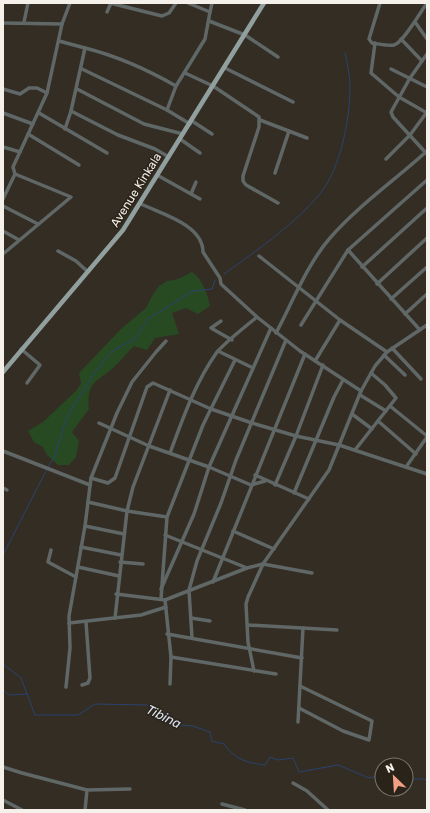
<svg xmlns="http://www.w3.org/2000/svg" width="430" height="813" font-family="Rubik,sans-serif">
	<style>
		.green { fill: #274a22 }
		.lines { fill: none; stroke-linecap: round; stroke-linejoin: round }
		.stream { stroke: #294370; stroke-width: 1 }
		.minor { stroke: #606767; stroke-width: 3.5 }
		.major { stroke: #91a09e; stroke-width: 4.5 }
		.labels { text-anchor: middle; stroke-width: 3; stroke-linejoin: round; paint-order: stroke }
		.street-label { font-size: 12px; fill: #f5f0ea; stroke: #2a2319 }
		.water-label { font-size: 13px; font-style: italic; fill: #dbe4f3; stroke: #2a2319 }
	</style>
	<rect width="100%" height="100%" fill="#342d23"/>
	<!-- green -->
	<path class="green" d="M192,272C202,278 208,295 210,306L198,314L186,308L172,313L179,334L155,338L147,350L134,346C127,352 121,361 114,367C97,382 86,382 89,409L72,432L79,441L76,457L69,465H58L47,455L43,447L34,442L28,431L43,422L77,390L81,383L79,373L121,329L146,308L152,296L159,286L167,281L178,279Z"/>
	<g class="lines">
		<!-- stream -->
		<g class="stream">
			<path d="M224,274C256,251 295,224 320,194C341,167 350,119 350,86C350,75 347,63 345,53"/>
			<path d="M48,467L54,457L67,417L93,375L112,351L135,339L148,319L193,291L212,289L215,280"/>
			<path d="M3,555L47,469"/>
			<path d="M3,664L21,678L27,694"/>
			<path d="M3,690L9,695L27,694L35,715H78L95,704L147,705L167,714L179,725L193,726L210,732L212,741L224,744C234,759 247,763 265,765L270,757L278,760L293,758L299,772L338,765L369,778L382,775"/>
			<path d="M406,779H423L427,780"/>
		</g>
		<!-- minor -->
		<g class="minor">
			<path d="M110,3L162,16L169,13L176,3"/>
			<path d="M188,3L210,12L212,3"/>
			<path d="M380,3L369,39L372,43C378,44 388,46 394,45C403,43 421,11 427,3"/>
			<path d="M107,12L111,3"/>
			<path d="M209,21L245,35L278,57"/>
			<path d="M24,22L28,3"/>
			<path d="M415,22L427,39"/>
			<path d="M3,23L62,24"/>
			<path d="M401,39L422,61"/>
			<path d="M59,41L85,48L71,111"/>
			<path d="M375,43L371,73L399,97L427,113"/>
			<path d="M85,48C117,56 148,70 176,86"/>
			<path d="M225,68L293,102"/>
			<path d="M82,69L167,110"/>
			<path d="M391,69L427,87"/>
			<path d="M185,73L213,86L259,117V127L243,176V181L246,185L278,203"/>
			<path d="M3,89L20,94L29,88H37L47,93"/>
			<path d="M77,89L144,124L183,134"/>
			<path d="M3,113L33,124"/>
			<path d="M39,113L107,153"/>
			<path d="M260,120L307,138"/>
			<path d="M192,121L212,134"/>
			<path d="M190,124L167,110L176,86L205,39L210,12"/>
			<path d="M65,129L71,111L118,135L155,149L169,157"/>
			<path d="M28,134L79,165"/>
			<path d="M180,139L200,153"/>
			<path d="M3,147L20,152"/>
			<path d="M426,153L393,117L391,112L410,78L427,54"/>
			<path d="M386,159L410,135L427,112"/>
			<path d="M275,173L289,131"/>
			<path d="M157,175L200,199"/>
			<path d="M191,194L196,182"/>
			<path d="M3,199L15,174L13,167L47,93L62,24L70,3"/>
			<path d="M141,204C162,214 203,225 203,252L220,278L221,284L257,317L300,351L361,391"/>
			<path d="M3,206L38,224"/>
			<path d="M3,231L19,240"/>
			<path d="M348,250L420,330"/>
			<path d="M58,251L76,261L88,272"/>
			<path d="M3,254L71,197L15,174"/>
			<path d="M259,256L340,320L387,352"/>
			<path d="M362,267L427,208"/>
			<path d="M377,284L427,238"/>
			<path d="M391,299L427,267"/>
			<path d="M405,314L427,294"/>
			<path d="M221,321L211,328L232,340"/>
			<path d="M301,325L348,250L427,180"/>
			<path d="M276,333C292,303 308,263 330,238C359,205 395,180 427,151"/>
			<path d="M392,348L421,379"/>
			<path d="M21,349L40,365L27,383"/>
			<path d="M218,351L253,368"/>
			<path d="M384,355L405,375"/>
			<path d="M315,361L340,320"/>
			<path d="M360,395L386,411"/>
			<path d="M390,406L427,436"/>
			<path d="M352,414L372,429"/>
			<path d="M378,421L416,454"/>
			<path d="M99,423L149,446L209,467L251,485L265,481"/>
			<path d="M355,450L396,398L385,385L371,373"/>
			<path d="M3,451L90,485"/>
			<path d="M170,453C183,418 195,383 217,352C224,344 247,325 257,317"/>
			<path d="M406,467L427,437"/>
			<path d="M255,475L309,499"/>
			<path d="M91,478L108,483L115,478L147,387L153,383L211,409L252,423L296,436L339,445L427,474"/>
			<path d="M275,485L296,436L323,365"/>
			<path d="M3,488L7,490"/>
			<path d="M294,493L334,397L343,380"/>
			<path d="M88,502L127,511L167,517"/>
			<path d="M85,526L124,534"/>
			<path d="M233,531L274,549"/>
			<path d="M165,535L247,568"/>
			<path d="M81,547L121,555"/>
			<path d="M51,550L48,562L76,577"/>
			<path d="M120,562L143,564"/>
			<path d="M78,567L119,576"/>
			<path d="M213,582L305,354"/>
			<path d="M161,589L194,514L209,467L271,328"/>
			<path d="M116,594L165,600L247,568L263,564L312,573"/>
			<path d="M161,599L167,517L203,425L235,360"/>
			<path d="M165,600L171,657L170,684"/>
			<path d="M115,618L127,511L133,487L170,390"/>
			<path d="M191,618L210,621"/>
			<path d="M69,623L141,615L166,607"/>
			<path d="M248,625L337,630"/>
			<path d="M167,634L302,658"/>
			<path d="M192,638L189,590L197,561L221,503L236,460L286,340"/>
			<path d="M171,657L276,674"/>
			<path d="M254,671L248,642L246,604L248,597L263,564L329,470L361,391L375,366L387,352L427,325"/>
			<path d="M82,685L88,683L90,678L86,622"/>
			<path d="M66,687L70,648L69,616L85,526L91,478L117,413L132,382L156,352L166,341"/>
			<path d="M299,708L343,731L369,740L372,721L300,686"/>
			<path d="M298,722L303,628"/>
			<path d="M3,767L22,773L87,790L130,789"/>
			<path d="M293,783L307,791L328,810"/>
			<path d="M3,800L22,810"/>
			<path d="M222,804L245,810"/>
			<path d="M85,810L87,790"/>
		</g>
		<!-- major -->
		<path class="major" d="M3,372L123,230L264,3"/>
	</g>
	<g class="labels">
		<!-- street labels -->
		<g class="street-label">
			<text transform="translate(136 190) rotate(-58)" y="4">Avenue Kinkala</text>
		</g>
		<!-- water labels -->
		<g class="water-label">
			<text transform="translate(164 716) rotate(26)" y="5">Tibina</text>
		</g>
	</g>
	<!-- border -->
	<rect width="430" height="813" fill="none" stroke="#f5f0ea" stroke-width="8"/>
	<!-- north arrow -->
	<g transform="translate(394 777) rotate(335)"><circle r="19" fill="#2a2319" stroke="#7b756d"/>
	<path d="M0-3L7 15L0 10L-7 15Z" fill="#f39f85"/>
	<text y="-6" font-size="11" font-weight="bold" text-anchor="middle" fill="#f5f0ea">N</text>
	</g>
</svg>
